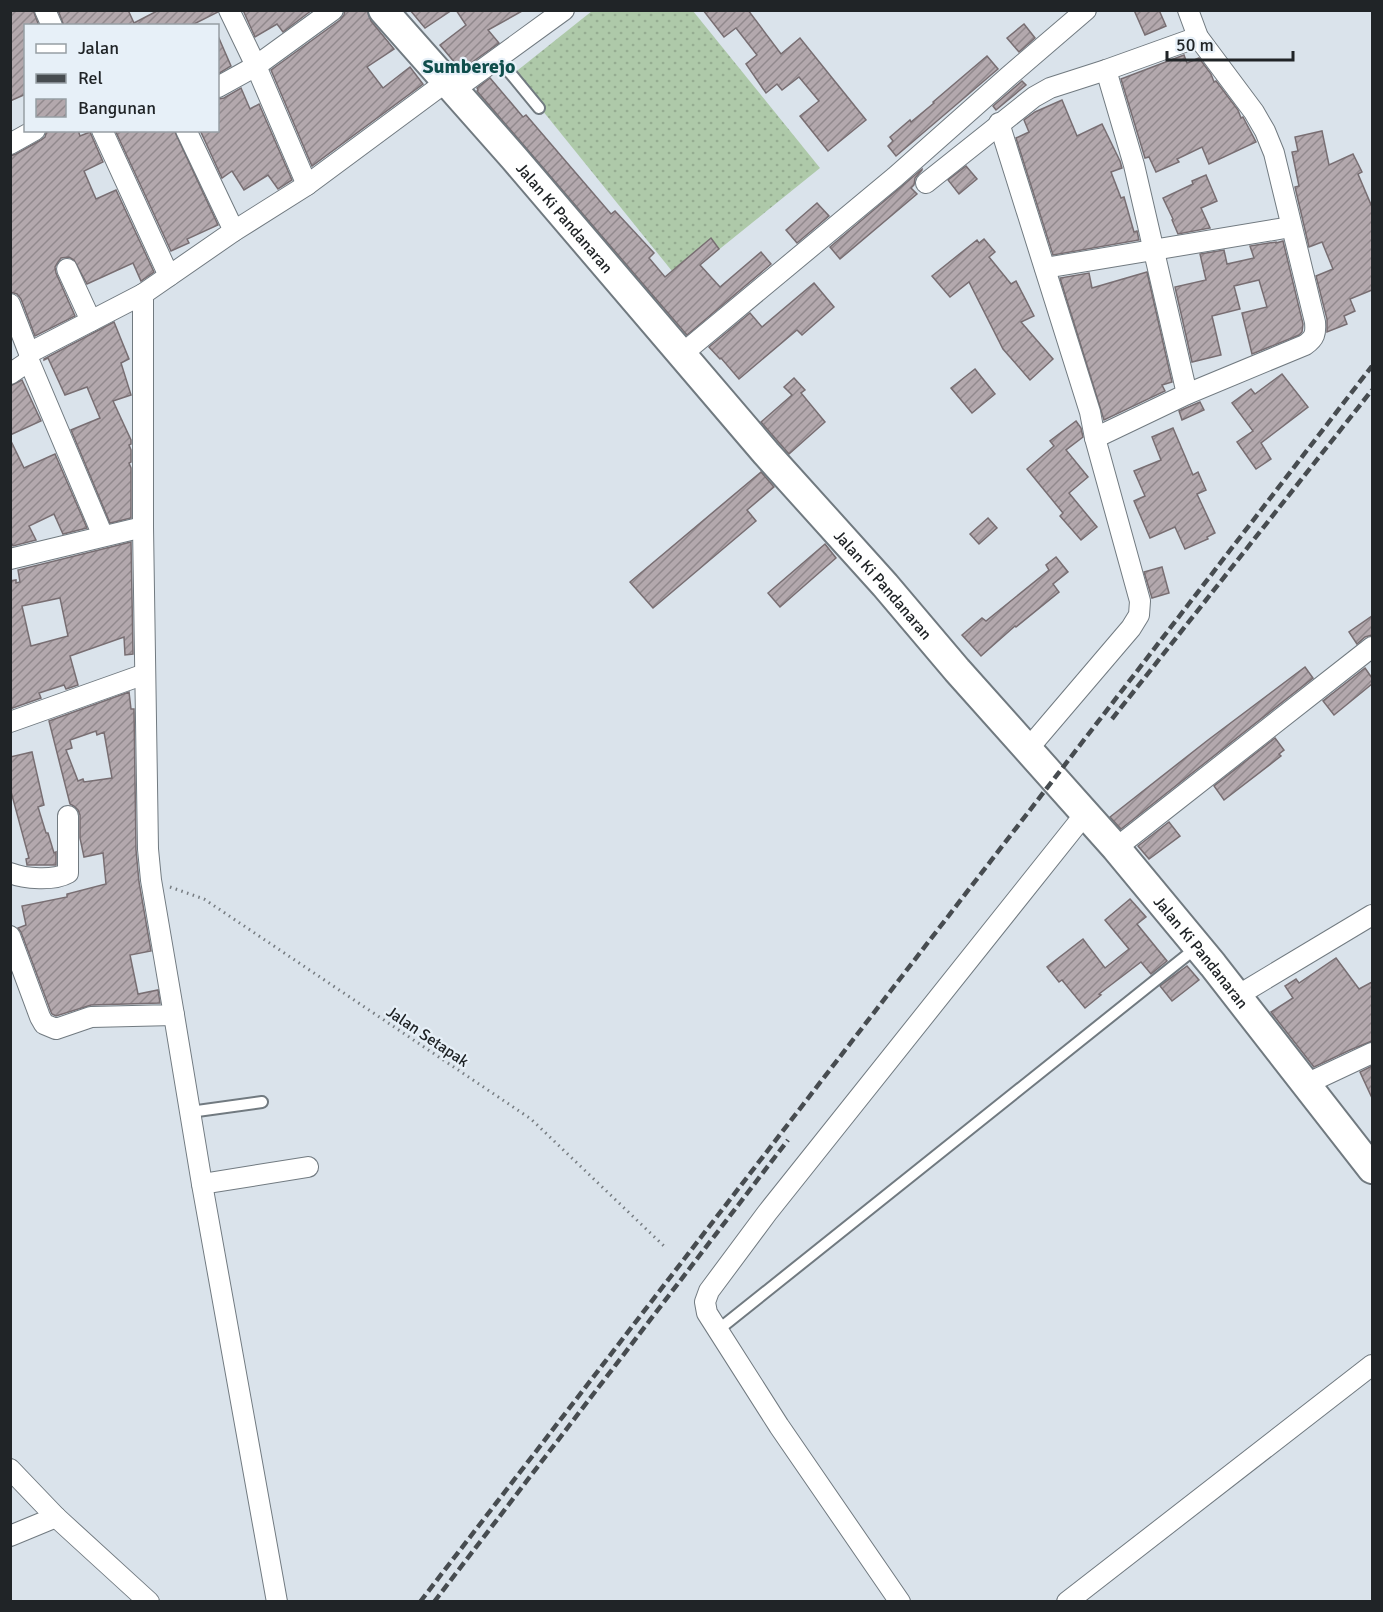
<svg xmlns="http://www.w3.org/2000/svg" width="1383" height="1612" font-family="Signika,sans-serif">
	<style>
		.grass { fill: url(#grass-dots) }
		.building { fill: url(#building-hatch); stroke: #786e72; stroke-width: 1.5; fill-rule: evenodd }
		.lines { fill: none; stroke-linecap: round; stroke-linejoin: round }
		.service-casing { stroke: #717a80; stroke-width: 14 }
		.minor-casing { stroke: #717a80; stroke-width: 22 }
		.secondary-casing { stroke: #717a80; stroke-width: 32 }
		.path { stroke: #777d82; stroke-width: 3; stroke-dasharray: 1.5 4.5; stroke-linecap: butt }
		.service { stroke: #fff; stroke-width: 10 }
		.minor { stroke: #fff; stroke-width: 20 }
		.secondary { stroke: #fff; stroke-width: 28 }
		.rail { stroke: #474c50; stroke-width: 4.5; stroke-dasharray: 9 4.5; stroke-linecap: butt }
		.labels { text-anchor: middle; stroke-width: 4.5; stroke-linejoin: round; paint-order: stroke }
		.street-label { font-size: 16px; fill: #202427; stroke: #e7f0f8 }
		.quarter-label { font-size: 20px; font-weight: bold; fill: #0f4e4c; stroke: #e7f0f8 }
	</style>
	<defs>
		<pattern id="grass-dots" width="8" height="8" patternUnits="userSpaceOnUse" patternTransform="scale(1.5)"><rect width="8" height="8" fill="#aec9a9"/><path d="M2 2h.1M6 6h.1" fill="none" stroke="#95ac91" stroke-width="1.8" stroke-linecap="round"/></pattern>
		<pattern id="building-hatch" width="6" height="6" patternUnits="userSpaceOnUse" patternTransform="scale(1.5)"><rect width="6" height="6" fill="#b3a8ad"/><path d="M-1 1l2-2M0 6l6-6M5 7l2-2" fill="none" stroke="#91898d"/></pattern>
	</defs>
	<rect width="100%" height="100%" fill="#dae3eb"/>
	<!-- grass -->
	<path class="grass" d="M592,11H693L820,168L680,281L513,74Z"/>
	<!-- building -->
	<g class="building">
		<path d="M10,10H33L39,26H26V94L10,101Z"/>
		<path d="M58,10H128L134,23L159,10H217L218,12L190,26H64Z"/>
		<path d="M243,10H312L283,32L277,24L255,37Z"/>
		<path d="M345,10H367L371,21L394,49L367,67L383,88L410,67L423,84L312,166L271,70L340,20L344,15Z"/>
		<path d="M410,10H452L425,28Z"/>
		<path d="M456,10H524L488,30L499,43L461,70L440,45L466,25Z"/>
		<path d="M703,10H748L781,54L800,38L866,120L828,151L800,116L819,101L799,77L782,90L777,84L766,93L746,64L757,55L736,28L724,37Z"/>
		<path d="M1134,10H1159L1166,26L1145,35Z"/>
		<path d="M1024,24L1035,38L1019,52L1007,38Z"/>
		<path d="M218,36L231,66L218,74Z"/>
		<path d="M1184,55L1187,63L1199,58L1211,74L1214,82L1216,81L1238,110L1241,118L1243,117L1244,119L1256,142L1209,164L1202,147L1177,159L1179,162L1156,172L1149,157L1145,158L1121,79Z"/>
		<path d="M987,56L998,69L896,156L888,146L893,141L890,137L910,120L911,122L934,103L933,102Z"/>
		<path d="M490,78L523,117L526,115L611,214L615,211L654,253L649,258L665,277L711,238L719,249L700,265L720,287L761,252L771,264L687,335L477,91L478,90L477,88Z"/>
		<path d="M1022,81L1026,85L996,110L993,106Z"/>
		<path d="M241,88L250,109L259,104L292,180L278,189L268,175L244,190L232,171L222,178L200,130H218V99L224,98Z"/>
		<path d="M1062,100L1077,136L1102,124L1120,161L1122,168L1111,172L1121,198L1124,197L1134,232L1137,231L1139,240L1053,255L1016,138L1029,132L1024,120L1035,112Z"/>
		<path d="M47,130H78L80,136L90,132L103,162L84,171L96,199L116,190L154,272L141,281L133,263L87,284L74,260L69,257L61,258L58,262L55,267L56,273L75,316L35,336L21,299L17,294L10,292V156L16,154L41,140L45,137Z"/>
		<path d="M115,130H174L218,225L187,239L189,243L171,251Z"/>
		<path d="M1322,131L1329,165L1353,154L1362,172L1358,174L1372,207V290L1350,299L1355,311L1344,316L1347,324L1327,332V319L1316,276L1333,269L1322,242L1309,247L1295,187L1299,186L1292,152L1298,151L1295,137Z"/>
		<path d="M966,166L977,179L959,194L948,180Z"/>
		<path d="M922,169V170L915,178L914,185L911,188L917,194L840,259L830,247Z"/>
		<path d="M1206,175L1217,201L1201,208L1210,228L1178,234L1172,220L1173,219L1163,198L1193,184L1192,181Z"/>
		<path d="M817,203L829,216L797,243L786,230Z"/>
		<path d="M984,239L995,252L989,257L1011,284L1016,281L1034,316L1021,322L1053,359L1030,380L1003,349L969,282L950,297L932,276L977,240L979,243Z"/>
		<path d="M1283,241L1303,324L1302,332L1299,335L1252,354L1242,313L1267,307L1259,280L1234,286L1240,309L1212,316L1221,355L1192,362L1175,287L1206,280L1200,254L1224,250L1227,264L1254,258L1250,246L1276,242V243Z"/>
		<path d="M1147,272L1172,382L1162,385L1165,391L1104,420L1060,278L1089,273L1092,288Z"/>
		<path d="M814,283L834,307L802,335L797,330L739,379L721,358L720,359L709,347L750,313L762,327Z"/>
		<path d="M114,322L129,359L121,363L131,395L113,401L131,440V444L129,445L131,450V462L129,463L131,468V518L110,523L71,430L100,418L87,387L65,395L48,358L44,360V359Z"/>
		<path d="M975,369L995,394L972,413L951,388Z"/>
		<path d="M1282,374L1308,407L1261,443L1271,459L1256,469L1237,442L1253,431L1232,403L1251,389L1255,394Z"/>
		<path d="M794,378L805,390L801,393L825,422L789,454L761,422L792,395L784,387Z"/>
		<path d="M22,380L41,421L10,435V386Z"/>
		<path d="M1200,402L1204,410L1182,420L1179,411Z"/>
		<path d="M1076,421L1081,428L1083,437L1066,450L1088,477L1069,493L1097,527L1081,540L1060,516L1063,513L1027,469L1054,446L1050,441Z"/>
		<path d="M1173,428L1193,475L1198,472L1206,490L1197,494L1215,533L1207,537L1208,539L1185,549L1175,527L1150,538L1134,501L1145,496L1134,471L1161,460L1152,437Z"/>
		<path d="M10,439L24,468L55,454L87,528L63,534L54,514L29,526L36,540L13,546L10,541Z"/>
		<path d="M761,472L774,487L747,510L756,521L653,608L630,582Z"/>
		<path d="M988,518L997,528L979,544L970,534Z"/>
		<path d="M131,542L133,654L125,655L124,637L70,656L78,685L66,689L64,685L39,693L41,698L10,709V581L16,580V583L20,582L18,570ZM60,598L68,636L31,646L22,606Z"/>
		<path d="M825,544L836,558L780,607L768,593Z"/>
		<path d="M1056,557L1068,572L1053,584L1059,592L1016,627L1015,626L981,656L962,635L982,618L986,621L1049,570L1046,565Z"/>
		<path d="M1162,567L1169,593L1152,598L1144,572Z"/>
		<path d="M1372,616V635L1365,637L1357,644L1349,632Z"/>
		<path d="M1305,667L1313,678L1121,829L1110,817L1208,740Z"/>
		<path d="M1365,668L1372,678V684L1334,715L1323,701Z"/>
		<path d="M129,692L131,709H134L136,850L139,882L151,951L130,955L138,994L158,990L160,1003L91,1005L56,1016L52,1014L51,1012L21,932L18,928L26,925L22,906L67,897V894L106,884L103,853L84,857L80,838V815L78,810L74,806L70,804L49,721ZM96,731L97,735L104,732L112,778L84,782L83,779L78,781L66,750L72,748L70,740Z"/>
		<path d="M1275,738L1284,750L1279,754L1281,756L1224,800L1214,786Z"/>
		<path d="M32,752L44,805L38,807L46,833H48L54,853L56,852V865H27L26,859L29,858L10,788V757Z"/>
		<path d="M1169,822L1180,836L1149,859L1138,846Z"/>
		<path d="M1130,899L1146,917L1137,924L1167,961L1151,974L1141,962L1099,994L1101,995L1085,1008L1062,980L1059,982L1047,967L1083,939L1105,968L1129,949L1105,920Z"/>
		<path d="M1336,958L1359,989L1372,982V1041L1350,1050L1314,1067L1271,1012L1293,998L1285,986L1296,979L1299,983Z"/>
		<path d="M1187,966L1199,980L1172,1001L1160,986Z"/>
		<path d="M1372,1066V1098L1360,1072Z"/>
	</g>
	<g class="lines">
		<!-- service casing -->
		<g class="service-casing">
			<g id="service">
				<path d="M497,59L511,74L539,108"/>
				<path d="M190,1112L262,1102"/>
				<path d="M718,1330L1196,948"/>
			</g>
		</g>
		<!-- minor casing -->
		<g class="minor-casing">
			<g id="minor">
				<path d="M45,10L52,26"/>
				<path d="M229,10L256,66L307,185"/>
				<path d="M1106,70L1134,165L1187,394"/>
				<path d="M218,87L256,66L333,10"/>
				<path d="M454,90L564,10"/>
				<path d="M999,123L1090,412L1095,438L1140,601L1139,615L1131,628L1027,750"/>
				<path d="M102,130L169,276"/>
				<path d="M186,130L234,231"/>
				<path d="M10,144L35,130"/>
				<path d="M926,183L1034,97L1050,88L1106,70L1198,37"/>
				<path d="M1045,268L1291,227"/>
				<path d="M67,269L91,321"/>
				<path d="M10,304L29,353V361L103,536"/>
				<path d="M29,353L143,294"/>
				<path d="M682,354L895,177L1009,76L1086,10"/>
				<path d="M10,374L29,361"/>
				<path d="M1095,438L1187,394L1305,345C1315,338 1316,333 1315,322L1274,153L1265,131L1254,112L1198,37L1188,10"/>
				<path d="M10,559L143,527"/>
				<path d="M10,722L145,674"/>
				<path d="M1116,848L1372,647"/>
				<path d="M10,873C25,879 54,881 68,873V816"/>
				<path d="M10,936L40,1017L44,1024L56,1029L91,1017L174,1015L151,880L148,849L143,527V294L234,231L307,185L446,82"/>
				<path d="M1237,996L1372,915"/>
				<path d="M174,1015L202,1184L277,1602"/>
				<path d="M1306,1084L1372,1053"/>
				<path d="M202,1184L308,1167"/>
				<path d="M10,1469L56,1517L149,1602"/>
				<path d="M10,1536L56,1517"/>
				<path d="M900,1602L779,1426L707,1313L705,1302L709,1291L767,1213L1085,814"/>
				<path d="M1067,1602L1372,1365"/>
			</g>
		</g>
		<!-- secondary casing -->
		<g class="secondary-casing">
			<g id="secondary">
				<path id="s1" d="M383,10L514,158L766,453L885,585L957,670L1116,848L1213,965L1372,1169"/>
			</g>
		</g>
		<!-- path -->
		<path class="path" d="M170,887L204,899L531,1119L665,1247"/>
		<!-- service -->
		<use href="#service" class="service"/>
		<!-- minor -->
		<use href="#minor" class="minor"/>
		<!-- secondary -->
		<use href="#secondary" class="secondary"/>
		<!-- rail -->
		<g class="rail">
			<path d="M1112,719L1372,390"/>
			<path d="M420,1602L1372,366"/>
			<path d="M434,1602L788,1140"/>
		</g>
	</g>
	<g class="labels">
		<!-- street labels -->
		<g class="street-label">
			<text dy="6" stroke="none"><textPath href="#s1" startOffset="276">Jalan Ki Pandanaran</textPath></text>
			<text dy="6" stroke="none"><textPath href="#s1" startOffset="762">Jalan Ki Pandanaran</textPath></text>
			<text dy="6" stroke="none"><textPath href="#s1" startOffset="1248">Jalan Ki Pandanaran</textPath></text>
			<text transform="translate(428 1036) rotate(34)" y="6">Jalan Setapak</text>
		</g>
		<!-- quarter labels -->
		<g class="quarter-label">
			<text x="469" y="73">Sumberejo</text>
		</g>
	</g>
	<!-- border -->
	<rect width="1383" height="1612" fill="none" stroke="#202427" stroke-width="24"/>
	<!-- legend -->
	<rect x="24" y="24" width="195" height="108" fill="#e7f0f8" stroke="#979ea4" stroke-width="1.5"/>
	<rect x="36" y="44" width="30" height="9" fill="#ffffff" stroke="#979ea4" stroke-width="1.5"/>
	<text x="78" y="54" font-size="18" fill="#202427">Jalan</text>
	<rect x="36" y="74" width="30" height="9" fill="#474c50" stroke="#979ea4" stroke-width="1.5"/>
	<text x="78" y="84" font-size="18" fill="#202427">Rel</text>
	<rect x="36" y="99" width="30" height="18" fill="url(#building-hatch)" stroke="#979ea4" stroke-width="1.5"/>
	<text x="78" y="114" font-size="18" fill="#202427">Bangunan</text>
	<!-- scale -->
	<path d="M1167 51v9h126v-9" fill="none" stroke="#202427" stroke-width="3"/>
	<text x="1176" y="51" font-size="18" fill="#202427" stroke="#e7f0f8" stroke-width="4.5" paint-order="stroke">50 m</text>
</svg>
